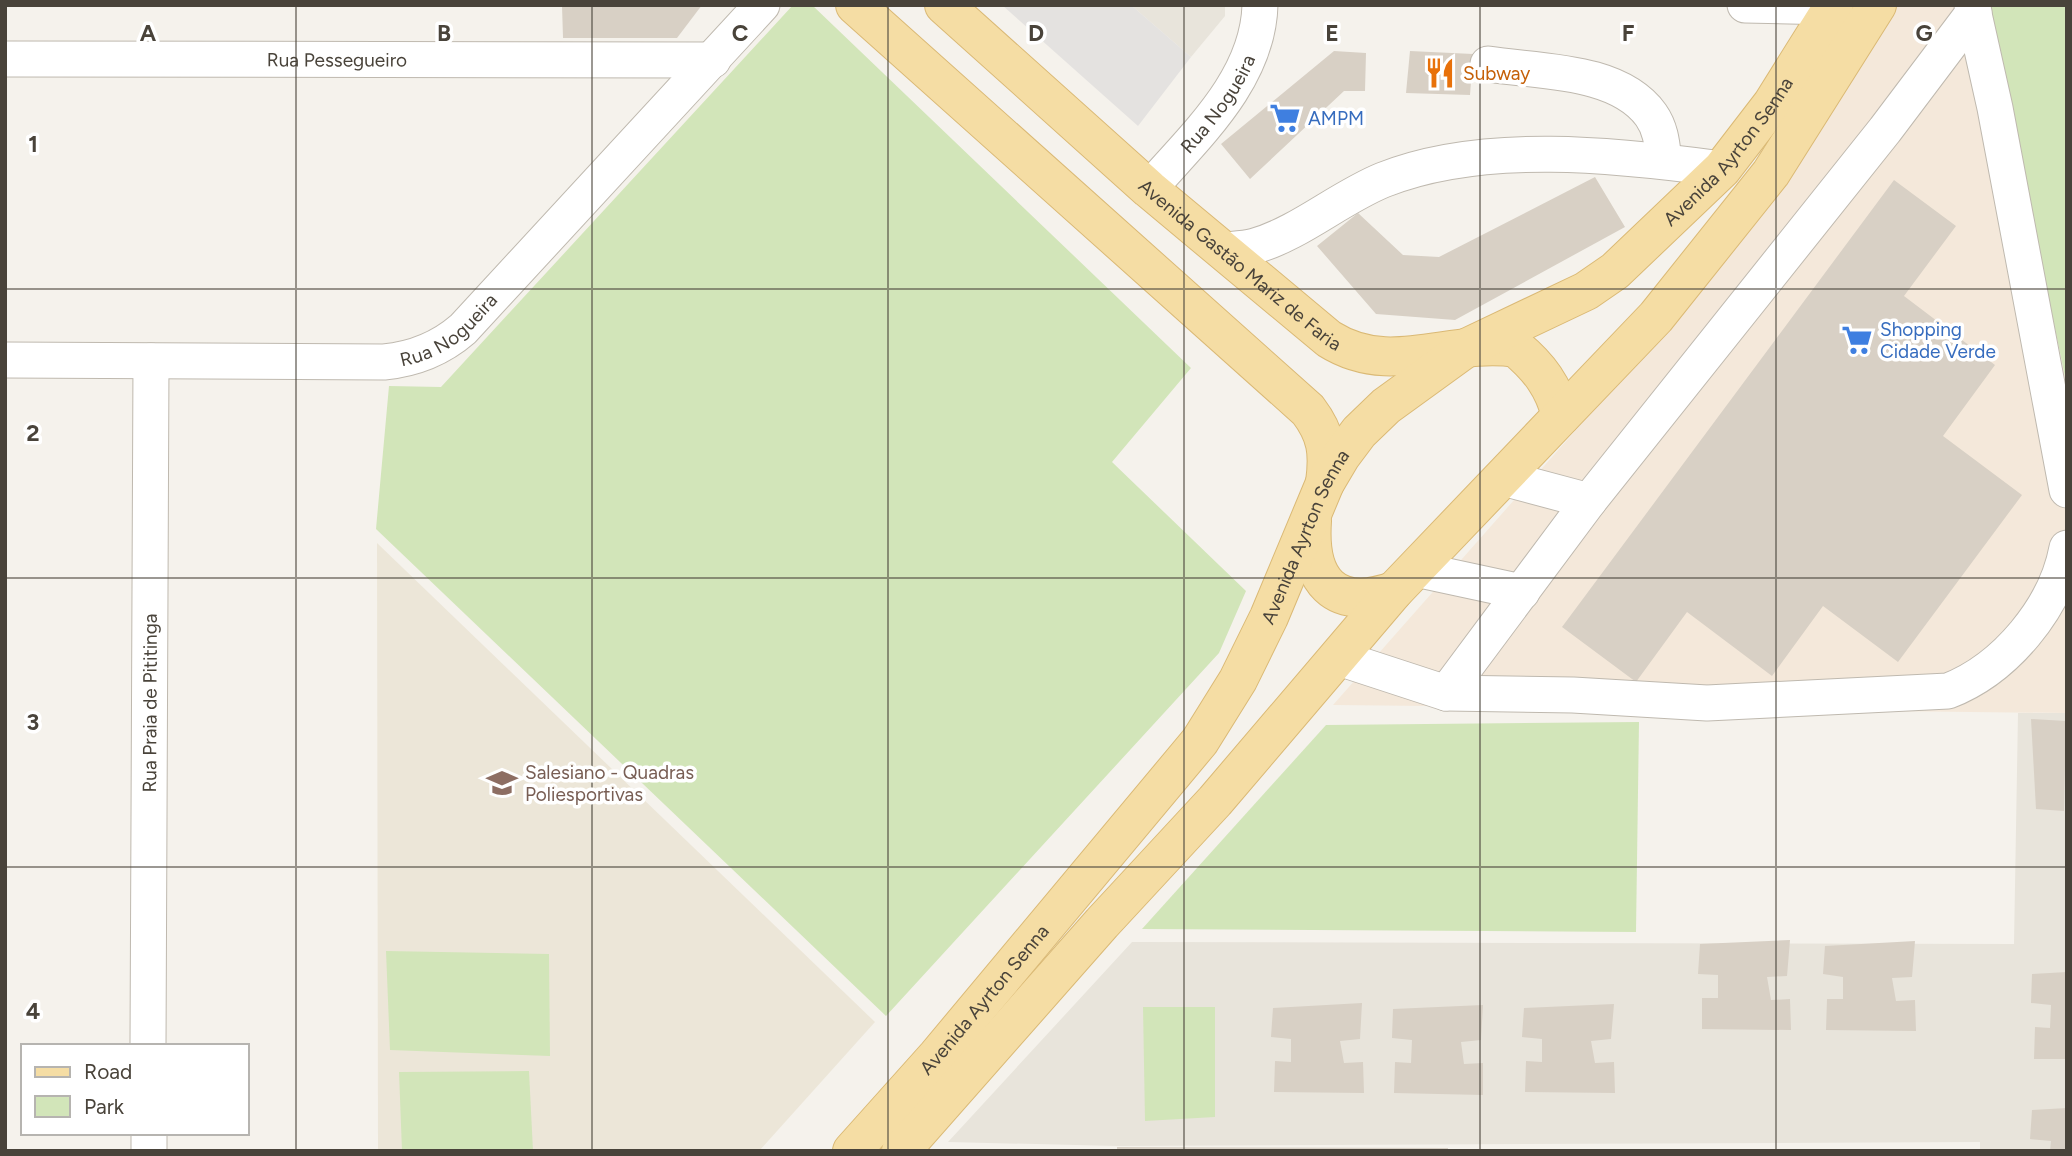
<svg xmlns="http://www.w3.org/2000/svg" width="2072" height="1156" font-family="Figtree,sans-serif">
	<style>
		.residential { fill: #e8e4db }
		.commercial { fill: #f4e8da }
		.education { fill: #ece6d8 }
		.green { fill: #d2e5b9 }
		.parking { fill: #e4e2e0 }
		.building { fill: #d8d0c5 }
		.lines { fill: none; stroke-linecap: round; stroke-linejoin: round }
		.minor-casing { stroke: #bfb9af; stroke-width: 37 }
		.major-casing { stroke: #dab975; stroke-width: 40 }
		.minor { stroke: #fff; stroke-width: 35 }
		.major { stroke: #f5dda4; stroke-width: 38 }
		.grid { fill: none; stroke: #49433a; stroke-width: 2; stroke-opacity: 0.55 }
		.labels { text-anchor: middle; stroke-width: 7; stroke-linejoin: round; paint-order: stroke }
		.street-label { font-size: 19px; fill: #49433a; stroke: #fff }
		.food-label { font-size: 19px; fill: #c56008; stroke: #fff; text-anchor: start }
		.shop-label { font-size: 19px; fill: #366cbe; stroke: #fff; text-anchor: start }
		.education-label { font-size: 19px; fill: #785e54; stroke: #fff; text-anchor: start }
		.grid-label { font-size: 23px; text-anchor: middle; font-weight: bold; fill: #49433a; stroke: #fff; stroke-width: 7; stroke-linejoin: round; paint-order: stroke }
	</style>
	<rect width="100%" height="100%" fill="#f5f2ec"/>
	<!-- residential -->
	<g class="residential">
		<path d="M1131,5H1225V16L1191,57Z"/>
		<path d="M2018,713H2067V1151H1980V1142L1117,1146L948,1142L1132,942L2014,944Z"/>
	</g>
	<!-- commercial -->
	<path class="commercial" d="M1897,5H1987L2067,386V713L1333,705L1696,294L1787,172Z"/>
	<!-- education -->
	<path class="education" d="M377,543L875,1022L759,1151H378Z"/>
	<!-- green -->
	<g class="green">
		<path d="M793,5H812L1191,368L1112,462L1246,591L1219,653L886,1016L376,529L389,386L441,387Z"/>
		<path d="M1987,5H2067V386Z"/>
		<path d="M1639,722L1636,932L1142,929L1326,725Z"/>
		<path d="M386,951L549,954L550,1056L390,1050Z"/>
		<path d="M1143,1007H1215V1117L1145,1121Z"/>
		<path d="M529,1071L533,1151H402L399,1072Z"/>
	</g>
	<!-- parking -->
	<path class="parking" d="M1002,5H1131L1191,57L1138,126Z"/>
	<!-- building -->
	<g class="building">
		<path d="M562,5H702L677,38H563Z"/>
		<path d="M1334,51L1366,53L1365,91H1344L1250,179L1221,144Z"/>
		<path d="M1410,51L1473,54L1470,95L1406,93Z"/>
		<path d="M1595,177L1625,227L1455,320L1376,314L1317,246L1358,213L1403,255L1439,257Z"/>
		<path d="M1894,180L1956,226L1904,296L1995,365L1943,436L2022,495L1898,662L1823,606L1772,676L1687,612L1636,682L1562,627Z"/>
		<path d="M2031,719L2066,721L2064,811L2036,809Z"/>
		<path d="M1790,940L1787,976L1767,977L1771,1000L1790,999L1791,1030L1702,1029V998H1718V975L1698,974L1700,944Z"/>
		<path d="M1915,941L1912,977L1892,978L1896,1001L1915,1000L1916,1031L1826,1030L1827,999H1843V977L1823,974L1825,946Z"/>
		<path d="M2067,972V1059H2034L2035,1027L2050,1028L2051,1005L2031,1003L2032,974Z"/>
		<path d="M1362,1003L1360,1039L1340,1041L1344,1063L1363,1062L1364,1093L1274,1092L1275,1061L1291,1062V1039L1271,1037L1273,1008Z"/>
		<path d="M1614,1004L1611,1039L1591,1041L1595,1063L1614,1062L1615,1093L1525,1092L1526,1061L1542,1062V1039L1522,1037L1524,1008Z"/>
		<path d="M1483,1005L1481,1040L1461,1042L1464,1064L1483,1063V1095L1394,1093L1395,1062L1411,1063L1412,1040L1392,1038L1393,1009Z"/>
		<path d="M2067,1108V1151H2050L2051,1141L2030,1139L2032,1110Z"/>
		<path d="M1117,1147L1448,1148V1151H1117Z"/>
	</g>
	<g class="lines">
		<!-- minor casing -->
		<g class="minor-casing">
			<g id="minor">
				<path d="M1745,5L1833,7"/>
				<path d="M1972,5L1995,108L2067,490"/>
				<path id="s1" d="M5,59L713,60"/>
				<path d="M1488,64C1538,72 1618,69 1651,115C1661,129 1662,144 1664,161"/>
				<path id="s2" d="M1149,189C1195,136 1258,80 1260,5"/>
				<path d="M1223,250C1233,249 1245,249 1255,246C1300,233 1339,198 1383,180C1483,140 1618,155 1722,169"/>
				<path id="s3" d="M5,360L384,362C415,359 440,349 463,329L762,5"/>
				<path d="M1503,478L1589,501"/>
				<path d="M1415,569L1522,592"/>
				<path d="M1339,658L1446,693L1573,695L1707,703L1948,691C2005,669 2056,608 2067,548"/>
				<path d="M1446,693L1589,501L1885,130L1974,12"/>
				<path id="s4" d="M148,1046L151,361"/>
				<path d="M149,1133V1151"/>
			</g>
		</g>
		<!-- major casing -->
		<g class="major-casing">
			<g id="major">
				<path d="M855,5L1308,410C1327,435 1329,453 1325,483"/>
				<path id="s5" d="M944,5L1149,189L1329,339C1391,378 1449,338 1516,348C1539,367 1554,387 1561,416"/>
				<path d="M1312,521C1308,580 1333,612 1394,591"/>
				<path id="s6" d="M852,1151L937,1056L1200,741L1238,680L1269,617L1325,483L1341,456L1359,432L1386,406L1466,348L1586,291L1615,271L1722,169L1772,104L1834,5"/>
				<path d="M901,1151L1102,923L1215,801L1394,591L1656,317L1771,173L1877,5"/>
			</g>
		</g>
		<!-- minor -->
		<use href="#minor" class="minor"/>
		<!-- major -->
		<use href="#major" class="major"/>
	</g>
	<!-- grid -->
	<path class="grid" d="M296,5V1151M592,5V1151M888,5V1151M1184,5V1151M1480,5V1151M1776,5V1151M5,289H2067M5,578H2067M5,867H2067"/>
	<!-- icons -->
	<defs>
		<g id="restaurant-bare" transform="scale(2.415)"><path d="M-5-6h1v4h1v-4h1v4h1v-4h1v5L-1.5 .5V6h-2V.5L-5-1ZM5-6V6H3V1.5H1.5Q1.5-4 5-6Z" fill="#e8710a" stroke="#fff" stroke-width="2.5" paint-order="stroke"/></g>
		<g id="supermarket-bare" transform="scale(2.415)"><path d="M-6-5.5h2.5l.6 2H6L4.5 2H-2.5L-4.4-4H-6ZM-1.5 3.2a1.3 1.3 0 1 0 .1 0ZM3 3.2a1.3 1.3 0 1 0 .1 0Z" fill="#3f7fe0" stroke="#fff" stroke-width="2.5" paint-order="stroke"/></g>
		<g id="school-bare" transform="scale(2.415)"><path d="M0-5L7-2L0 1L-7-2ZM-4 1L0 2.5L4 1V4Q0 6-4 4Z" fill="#8d6e63" stroke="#fff" stroke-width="2.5" paint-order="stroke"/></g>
	</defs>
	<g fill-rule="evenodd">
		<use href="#restaurant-bare" x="1440" y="73"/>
		<use href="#supermarket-bare" x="1285" y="118"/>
		<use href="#supermarket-bare" x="1857" y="340"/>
		<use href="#school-bare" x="502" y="783"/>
	</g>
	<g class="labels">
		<!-- street labels -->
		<g class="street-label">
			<text dy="7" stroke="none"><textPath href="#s1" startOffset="332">Rua Pessegueiro</textPath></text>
			<text dy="7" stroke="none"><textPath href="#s2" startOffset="110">Rua Nogueira</textPath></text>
			<text dy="7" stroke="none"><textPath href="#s6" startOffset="1356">Avenida Ayrton Senna</textPath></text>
			<text dy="7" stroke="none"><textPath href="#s5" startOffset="394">Avenida Gastão Mariz de Faria</textPath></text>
			<text dy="7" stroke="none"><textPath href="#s3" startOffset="453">Rua Nogueira</textPath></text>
			<text dy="7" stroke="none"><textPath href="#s6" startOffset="768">Avenida Ayrton Senna</textPath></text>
			<text dy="7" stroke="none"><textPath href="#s4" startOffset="343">Rua Praia de Pititinga</textPath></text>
			<text dy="7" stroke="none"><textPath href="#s6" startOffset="201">Avenida Ayrton Senna</textPath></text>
		</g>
		<!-- food labels -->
		<g class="food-label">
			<text x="1463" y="80">Subway</text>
		</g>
		<!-- shop labels -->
		<g class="shop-label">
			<text x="1308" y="125">AMPM</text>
			<text x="1880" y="336">Shopping<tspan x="1880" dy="22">Cidade Verde</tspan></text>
		</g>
		<!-- education labels -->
		<g class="education-label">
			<text x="525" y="779">Salesiano - Quadras<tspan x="525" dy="22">Poliesportivas</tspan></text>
		</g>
	</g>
	<g class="grid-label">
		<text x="148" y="41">A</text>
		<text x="444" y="41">B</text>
		<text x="740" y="41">C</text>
		<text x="1036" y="41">D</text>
		<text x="1332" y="41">E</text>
		<text x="1628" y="41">F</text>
		<text x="1924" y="41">G</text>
		<text x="33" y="152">1</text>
		<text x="33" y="441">2</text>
		<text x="33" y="730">3</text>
		<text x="33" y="1019">4</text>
	</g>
	<!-- border -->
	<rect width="2072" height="1156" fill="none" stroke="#49433a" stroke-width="14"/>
	<!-- legend -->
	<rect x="21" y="1044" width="228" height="91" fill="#ffffff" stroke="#b6b4b0" stroke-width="2"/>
	<rect x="35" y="1067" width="35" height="10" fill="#f5dda4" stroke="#b6b4b0" stroke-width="2"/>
	<text x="84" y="1079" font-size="21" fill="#49433a">Road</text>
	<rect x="35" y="1096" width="35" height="21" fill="#d2e5b9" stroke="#b6b4b0" stroke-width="2"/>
	<text x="84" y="1114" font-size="21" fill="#49433a">Park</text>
</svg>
